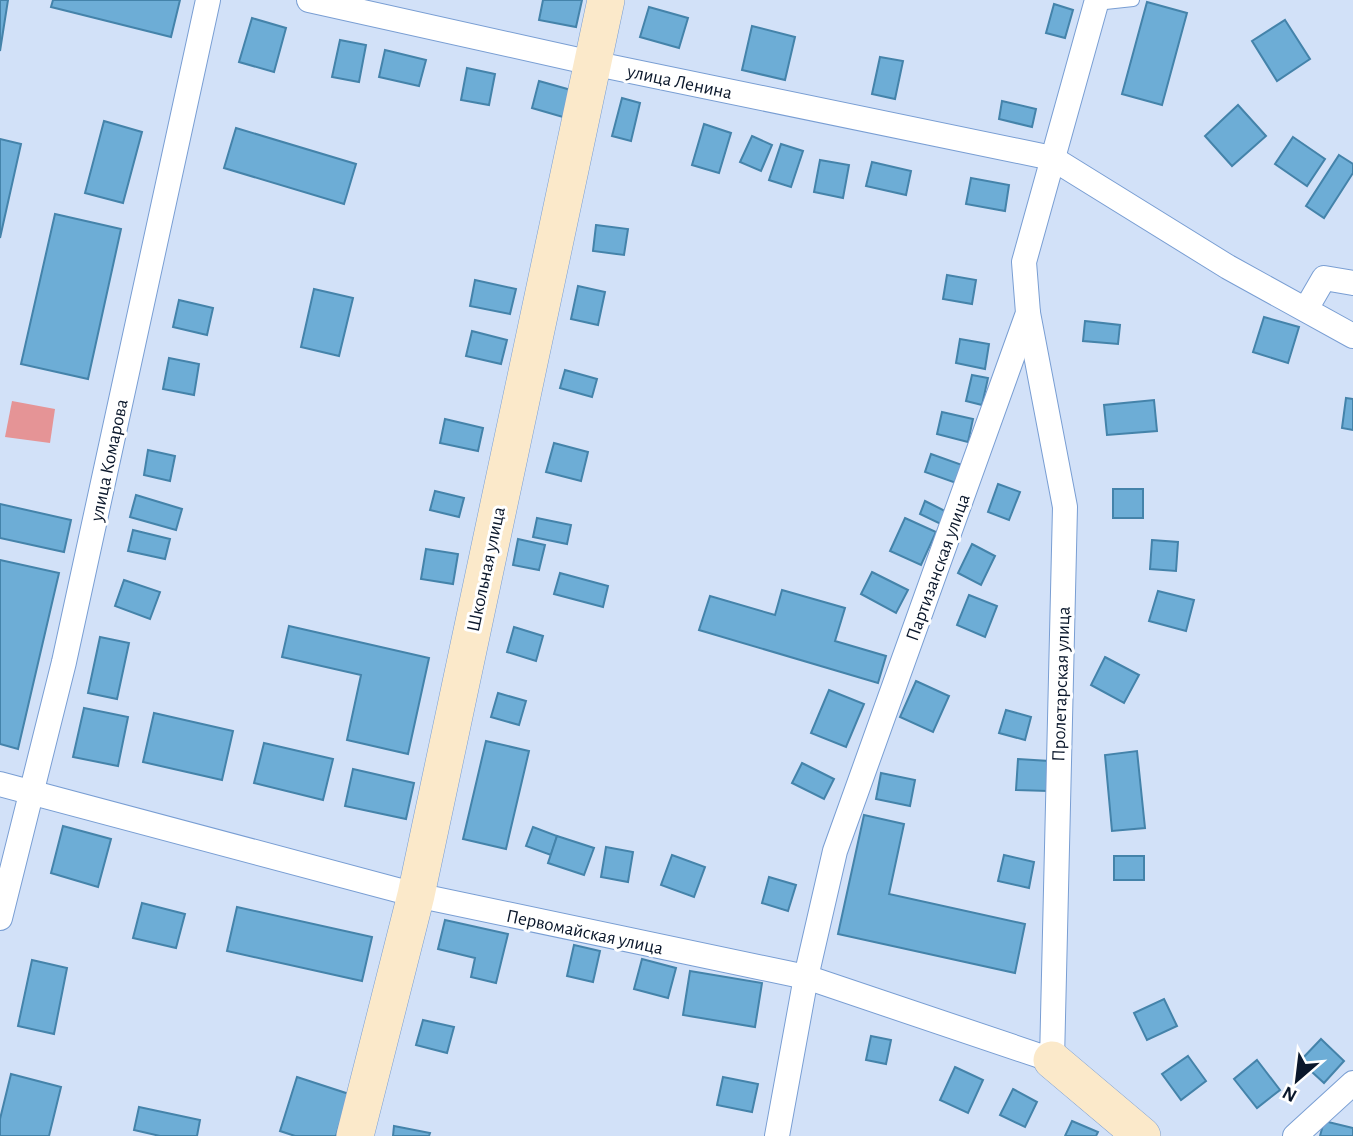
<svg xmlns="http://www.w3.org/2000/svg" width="1353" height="1136" font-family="'Alegreya Sans',sans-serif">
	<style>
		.green { fill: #e59496 }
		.building { fill: #6dadd6; stroke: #4483aa; stroke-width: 2 }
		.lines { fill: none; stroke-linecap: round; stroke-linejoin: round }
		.lane-casing { stroke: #799ed3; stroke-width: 14 }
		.street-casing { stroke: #799ed3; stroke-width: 26 }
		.secondary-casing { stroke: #799ed3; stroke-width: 38 }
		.lane { stroke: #fff; stroke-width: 12 }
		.street { stroke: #fff; stroke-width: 24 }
		.secondary { stroke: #fbe9ca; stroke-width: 37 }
		.labels { text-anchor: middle; stroke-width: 6; stroke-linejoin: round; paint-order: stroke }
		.street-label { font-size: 19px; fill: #0a172b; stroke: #fff }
	</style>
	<rect width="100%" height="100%" fill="#d2e1f8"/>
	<!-- green -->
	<path class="green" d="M12,401L55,409L50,443L5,437Z"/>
	<!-- building -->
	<g class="building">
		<path d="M0,0H8L0,51Z"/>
		<path d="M53,0H180L171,37L51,7Z"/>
		<path d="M543,0H582L576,27L539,20Z"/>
		<path d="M1147,2L1187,13L1162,105L1122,94Z"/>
		<path d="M1054,4L1073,10L1065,38L1046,33Z"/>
		<path d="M649,7L688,18L679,48L640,37Z"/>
		<path d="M252,18L286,28L274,72L239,62Z"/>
		<path d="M1285,20L1310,59L1277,81L1252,41Z"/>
		<path d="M752,26L795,37L785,80L742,70Z"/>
		<path d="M340,40L366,45L359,82L332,77Z"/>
		<path d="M385,50L426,60L419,86L379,77Z"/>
		<path d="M880,57L903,61L895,99L872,94Z"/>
		<path d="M467,68L495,74L489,105L461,100Z"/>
		<path d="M539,81L571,90L563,117L532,108Z"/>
		<path d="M622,98L640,103L631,141L612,136Z"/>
		<path d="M1002,101L1036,109L1032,127L999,119Z"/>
		<path d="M1238,105L1266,136L1232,166L1205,136Z"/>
		<path d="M104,121L142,132L123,203L85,193Z"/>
		<path d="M704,124L731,133L719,173L692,165Z"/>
		<path d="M236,128L356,164L344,204L224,168Z"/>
		<path d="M752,136L772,145L761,171L740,162Z"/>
		<path d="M1293,137L1325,159L1307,186L1275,164Z"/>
		<path d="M0,139L21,144L0,238Z"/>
		<path d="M781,144L803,151L791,187L769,180Z"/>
		<path d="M1339,155L1353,164V173L1324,218L1306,206Z"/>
		<path d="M820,160L849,165L843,198L814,192Z"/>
		<path d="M872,162L911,171L906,195L866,186Z"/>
		<path d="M971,178L1009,185L1005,211L966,204Z"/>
		<path d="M55,214L121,229L88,379L21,364Z"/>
		<path d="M596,225L628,229L624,255L593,251Z"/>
		<path d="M947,275L976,280L972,304L943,299Z"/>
		<path d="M475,280L516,289L510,314L470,306Z"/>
		<path d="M578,286L605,292L598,325L571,319Z"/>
		<path d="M314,289L353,298L339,356L301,347Z"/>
		<path d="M179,300L213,308L207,335L173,327Z"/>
		<path d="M1264,317L1299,327L1288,363L1253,352Z"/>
		<path d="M1085,321L1120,325L1118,344L1083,341Z"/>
		<path d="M472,331L507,340L501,364L466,356Z"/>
		<path d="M960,339L989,344L985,369L956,363Z"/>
		<path d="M169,358L199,364L194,395L163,389Z"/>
		<path d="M565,370L597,379L592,397L560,388Z"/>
		<path d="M972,375L988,378L982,405L966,401Z"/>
		<path d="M1346,398L1353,399V430L1342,428Z"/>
		<path d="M1154,400L1157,431L1107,435L1104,405Z"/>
		<path d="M942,412L973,419L968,442L937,434Z"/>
		<path d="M445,419L483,428L478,451L440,443Z"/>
		<path d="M554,443L588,452L581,481L546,472Z"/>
		<path d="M148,450L175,456L170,481L144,475Z"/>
		<path d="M931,454L965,466L959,484L925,472Z"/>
		<path d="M998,484L1020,492L1009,520L988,512Z"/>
		<rect x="1113" y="489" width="30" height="29"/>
		<path d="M435,491L464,498L459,517L430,510Z"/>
		<path d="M136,495L182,509L176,530L130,517Z"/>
		<path d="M925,501L953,515L947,527L920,514Z"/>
		<path d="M0,504L71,520L64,552L0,538Z"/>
		<path d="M537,518L571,525L567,544L533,537Z"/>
		<path d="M905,518L936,532L921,565L890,551Z"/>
		<path d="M133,530L170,539L165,559L128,551Z"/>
		<path d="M518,539L545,545L539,570L513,565Z"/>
		<path d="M1152,540L1178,542L1176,571L1150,569Z"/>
		<path d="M972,544L995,556L981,585L958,573Z"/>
		<path d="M426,549L458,554L453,584L421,579Z"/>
		<path d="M0,560L59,573L18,749L0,744Z"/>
		<path d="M872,572L908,590L896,613L861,594Z"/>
		<path d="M560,573L608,586L603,607L554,594Z"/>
		<path d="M124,580L160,592L150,619L115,606Z"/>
		<path d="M782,590L845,608L835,641L886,656L878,683L699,630L710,596L775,615Z"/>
		<path d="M1158,591L1194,600L1186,631L1149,621Z"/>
		<path d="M969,595L997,606L985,637L957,625Z"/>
		<path d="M289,626L429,658L408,754L347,740L361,675L282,657Z"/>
		<path d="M514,627L543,636L536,661L507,652Z"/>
		<path d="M100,637L129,643L117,699L88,693Z"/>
		<path d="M1105,657L1139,675L1124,703L1091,685Z"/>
		<path d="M916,681L949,696L933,732L900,717Z"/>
		<path d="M829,690L864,704L846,747L811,733Z"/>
		<path d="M498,693L526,701L519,725L491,717Z"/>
		<path d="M84,708L128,717L118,766L73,757Z"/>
		<path d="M1006,710L1031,717L1025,740L999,733Z"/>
		<path d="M154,713L233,731L222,780L143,762Z"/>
		<path d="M486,741L529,751L506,849L463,839Z"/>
		<path d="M264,743L333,759L323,800L254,783Z"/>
		<path d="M1137,751L1145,828L1112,831L1105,755Z"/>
		<path d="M1018,759L1049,761L1048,791L1016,790Z"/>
		<path d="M802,763L834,779L824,799L792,783Z"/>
		<path d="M353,769L414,783L406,819L345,806Z"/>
		<path d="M881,773L915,780L910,806L876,799Z"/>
		<path d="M864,815L904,824L889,894L1025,924L1015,973L838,934Z"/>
		<path d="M63,826L111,839L98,887L51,873Z"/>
		<path d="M533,827L557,836L551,855L526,846Z"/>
		<path d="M557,836L594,848L584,875L548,863Z"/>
		<path d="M606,847L633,852L628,882L601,877Z"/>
		<path d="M672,855L705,867L694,897L661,885Z"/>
		<path d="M1004,855L1034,862L1029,888L998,881Z"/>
		<rect x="1114" y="856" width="30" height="24"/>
		<path d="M769,877L796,885L788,911L762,903Z"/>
		<path d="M142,903L185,914L176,948L133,938Z"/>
		<path d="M237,907L372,937L362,981L227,951Z"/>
		<path d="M445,920L508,934L496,983L471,977L475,958L438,949Z"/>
		<path d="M574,945L600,951L593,982L567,976Z"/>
		<path d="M642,959L676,968L668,998L634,989Z"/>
		<path d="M32,960L67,968L54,1034L18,1026Z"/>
		<path d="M690,971L762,983L755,1027L683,1015Z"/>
		<path d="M1164,999L1177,1026L1147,1040L1134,1013Z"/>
		<path d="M423,1020L454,1027L447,1053L416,1045Z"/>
		<path d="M871,1036L891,1040L886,1064L866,1060Z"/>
		<path d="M1321,1039L1344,1061L1324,1083L1300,1061Z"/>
		<path d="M1188,1056L1206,1081L1181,1100L1162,1074Z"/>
		<path d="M1257,1060L1280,1090L1257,1108L1234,1079Z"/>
		<path d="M955,1067L983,1080L968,1113L940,1100Z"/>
		<path d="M11,1074L61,1087L49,1136H0V1119Z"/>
		<path d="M297,1077L349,1094L336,1136H295L280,1131Z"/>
		<path d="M723,1077L758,1084L752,1112L717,1105Z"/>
		<path d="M1013,1089L1037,1102L1025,1127L1000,1115Z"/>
		<path d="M139,1107L200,1120L197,1136H160L134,1130Z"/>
		<path d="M1072,1121L1098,1132L1096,1136H1065Z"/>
		<path d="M1324,1121L1353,1128V1136H1320Z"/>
		<path d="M394,1126L430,1133L429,1136H393Z"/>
	</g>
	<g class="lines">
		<!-- lane casing -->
		<g class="lane-casing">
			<path id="lane" d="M1096,4L1133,0"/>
		</g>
		<!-- street casing -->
		<g class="street-casing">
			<g id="street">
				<path d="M309,0L592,63L1052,158L1228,267L1353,336"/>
				<path d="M1306,309L1324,278L1353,283"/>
				<path d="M0,784L416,895L806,977L1052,1060L1065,507L1028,313"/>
				<path d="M0,918L64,662L208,0"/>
				<path d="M777,1136L806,977L835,851L1028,313L1024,262L1097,0"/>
				<path d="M1295,1136L1353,1083"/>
			</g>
		</g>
		<!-- secondary casing -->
		<g class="secondary-casing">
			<g id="secondary">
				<path d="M1052,1060L1142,1136"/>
				<path d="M355,1136L416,895L606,0"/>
			</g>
		</g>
		<!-- lane -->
		<use href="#lane" class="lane"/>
		<!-- street -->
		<use href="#street" class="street"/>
		<!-- secondary -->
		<use href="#secondary" class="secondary"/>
	</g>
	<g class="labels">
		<!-- street labels -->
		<g class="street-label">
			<text transform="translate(680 81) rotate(12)" y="7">улица Ленина</text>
			<text transform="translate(108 460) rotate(-78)" y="7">улица Комарова</text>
			<text transform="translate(937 567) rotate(-70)" y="7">Партизанская улица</text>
			<text transform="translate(485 569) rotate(-78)" y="7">Школьная улица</text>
			<text transform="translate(1060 684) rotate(-88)" y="7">Пролетарская улица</text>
			<text transform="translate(585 931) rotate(12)" y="7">Первомайская улица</text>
		</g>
	</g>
	<!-- north arrow -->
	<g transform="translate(1297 1080) rotate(208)" stroke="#ffffff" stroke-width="5" paint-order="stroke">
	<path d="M0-5L12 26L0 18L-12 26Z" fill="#0a172b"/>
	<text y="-10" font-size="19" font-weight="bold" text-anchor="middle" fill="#0a172b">N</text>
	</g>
</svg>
